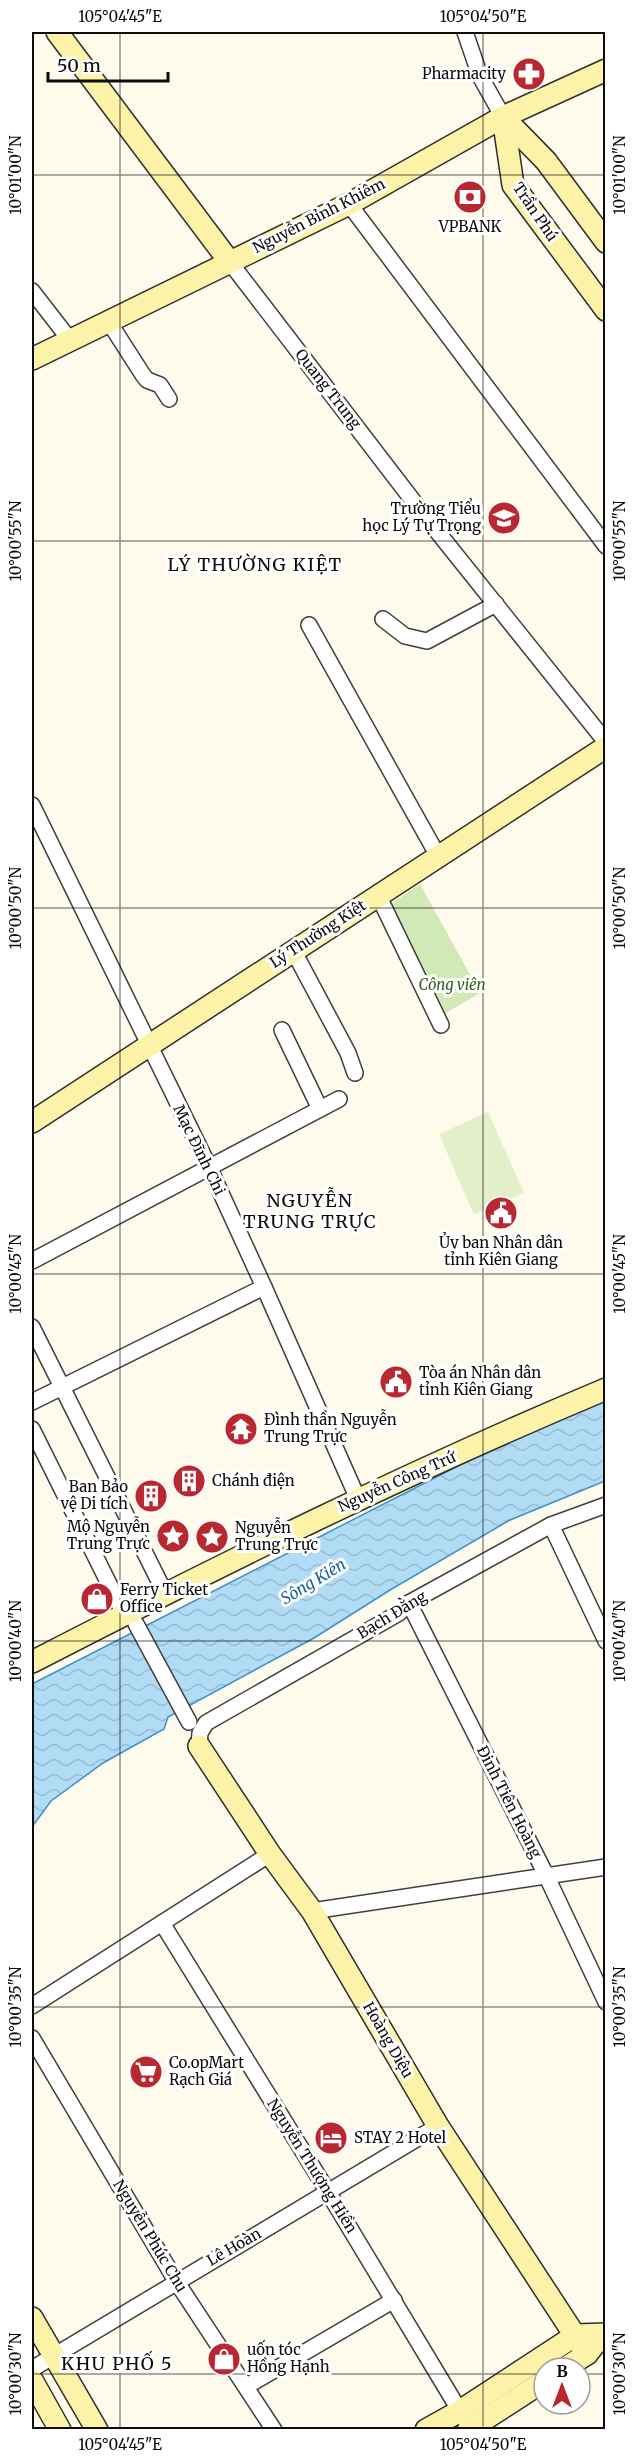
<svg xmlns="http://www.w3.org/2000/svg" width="637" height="2461" font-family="Merriweather,serif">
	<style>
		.park { fill: #d1e8b7 }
		.pitch { fill: #e2efc8 }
		.water { fill: url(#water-waves); stroke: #3a92ca; stroke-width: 1.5 }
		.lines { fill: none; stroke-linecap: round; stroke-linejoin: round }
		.street-casing { stroke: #3f3f3f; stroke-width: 18 }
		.secondary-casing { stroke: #2e2e2e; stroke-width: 24 }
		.street { stroke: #fff; stroke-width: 15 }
		.secondary { stroke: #fdf3a8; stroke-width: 21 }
		.ticks { fill: none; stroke: #0c0c0c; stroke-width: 1.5; stroke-opacity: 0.45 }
		.labels { text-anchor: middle; stroke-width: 6; stroke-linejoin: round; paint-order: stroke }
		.poi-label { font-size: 15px; fill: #0c0c0c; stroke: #fff; text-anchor: start }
		.street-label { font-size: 15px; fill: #0c0c0c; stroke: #fff }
		.park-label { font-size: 15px; font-style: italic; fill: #2d621e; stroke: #fff }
		.water-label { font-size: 16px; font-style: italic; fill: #18639b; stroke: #fff }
		.quarter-label { font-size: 18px; letter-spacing: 1.5px; fill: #0c0c0c; stroke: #fff }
		.neatline { fill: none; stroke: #0c0c0c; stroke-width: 2 }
		.ticks-label { font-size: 15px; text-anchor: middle; fill: #0c0c0c }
	</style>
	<defs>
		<pattern id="water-waves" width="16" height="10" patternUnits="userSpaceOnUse" patternTransform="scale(1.5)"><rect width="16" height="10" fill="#b2dcf5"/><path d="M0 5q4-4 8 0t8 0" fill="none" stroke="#98bcd1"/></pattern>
	</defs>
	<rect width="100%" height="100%" fill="#fffbec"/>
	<!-- park -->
	<path class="park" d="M420,884L480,993L444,1014L389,905Z"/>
	<!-- pitch -->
	<path class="pitch" d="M488,1112L524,1193L474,1215L439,1134Z"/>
	<!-- water -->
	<path class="water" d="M605,1396V1481L510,1520L390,1590L314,1638L168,1717L164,1729L103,1763L51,1801L32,1827V1684L577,1405Z"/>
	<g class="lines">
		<!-- street casing -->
		<g class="street-casing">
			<g id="street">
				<path d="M465,32L480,76L503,117"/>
				<path d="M349,204L606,546"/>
				<path d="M229,261L424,515L606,742"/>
				<path d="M32,291L70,340"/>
				<path d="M109,322L143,375L147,380L160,385L169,399"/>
				<path d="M383,619L405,636L427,641L496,604"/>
				<path d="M309,625L438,856"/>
				<path d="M32,805L209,1167L264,1287L358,1499"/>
				<path d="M378,895L441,1025"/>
				<path d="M293,950L348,1053L355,1073"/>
				<path d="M282,1030L320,1109"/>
				<path d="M32,1261L339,1099"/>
				<path d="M32,1327L165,1593"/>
				<path d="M32,1402L264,1287"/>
				<path d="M32,1429L124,1614"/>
				<path d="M551,1525L606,1641"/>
				<path d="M409,1603L546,1875L606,2002"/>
				<path d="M136,1624L189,1722"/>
				<path d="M199,1746L200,1733L206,1723L399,1613L409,1603L551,1525L606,1505"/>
				<path d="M312,1911L606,1867"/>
				<path d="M162,1923L328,2192L464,2418"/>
				<path d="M32,2006L270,1854"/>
				<path d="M32,2038L176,2281L274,2430"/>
				<path d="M32,2369L438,2126"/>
				<path d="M247,2386L394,2300"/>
			</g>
		</g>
		<!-- secondary casing -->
		<g class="secondary-casing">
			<g id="secondary">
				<path d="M57,32L229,261"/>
				<path d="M503,117L513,185L606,310"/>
				<path d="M503,117L546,161L606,242"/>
				<path d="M32,359L349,204L503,117L606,70"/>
				<path d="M32,1122L606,747"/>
				<path d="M32,1662C220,1565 410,1471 606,1389"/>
				<path d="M199,1746L270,1854L312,1911L438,2126L587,2354"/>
				<path d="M32,2318L97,2430"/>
				<path d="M565,2368L587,2354L595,2344"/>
				<path d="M32,2380L60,2430"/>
				<path d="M426,2430L460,2411L576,2335L606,2334"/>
				<path d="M468,2430L544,2381"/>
			</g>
		</g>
		<!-- street -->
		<use href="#street" class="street"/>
		<!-- secondary -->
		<use href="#secondary" class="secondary"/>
	</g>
	<!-- ticks -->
	<path class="ticks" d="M120,32V2430M483,32V2430M32,175H606M32,541H606M32,908H606M32,1274H606M32,1641H606M32,2007H606M32,2374H544M580,2374H606"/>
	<!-- icons -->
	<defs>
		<g id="pharmacy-disc" transform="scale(1.725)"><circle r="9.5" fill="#b92730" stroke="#fff"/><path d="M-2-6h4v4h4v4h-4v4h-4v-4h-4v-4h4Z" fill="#fff"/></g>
		<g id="bank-disc" transform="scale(1.725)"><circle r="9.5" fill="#b92730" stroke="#fff"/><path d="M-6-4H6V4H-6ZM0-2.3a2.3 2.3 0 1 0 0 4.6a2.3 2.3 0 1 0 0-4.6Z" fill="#fff"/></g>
		<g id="school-disc" transform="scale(1.725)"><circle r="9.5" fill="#b92730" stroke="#fff"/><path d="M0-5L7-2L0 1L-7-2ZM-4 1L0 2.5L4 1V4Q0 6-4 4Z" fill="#fff"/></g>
		<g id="civic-disc" transform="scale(1.725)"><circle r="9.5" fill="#b92730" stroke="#fff"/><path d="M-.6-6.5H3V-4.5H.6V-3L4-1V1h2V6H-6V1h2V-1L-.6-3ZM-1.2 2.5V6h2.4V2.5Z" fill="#fff"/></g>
		<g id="temple-disc" transform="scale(1.725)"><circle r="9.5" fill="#b92730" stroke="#fff"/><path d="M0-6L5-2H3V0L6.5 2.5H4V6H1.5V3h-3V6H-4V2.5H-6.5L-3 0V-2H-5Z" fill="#fff"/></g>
		<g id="building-disc" transform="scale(1.725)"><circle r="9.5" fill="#b92730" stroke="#fff"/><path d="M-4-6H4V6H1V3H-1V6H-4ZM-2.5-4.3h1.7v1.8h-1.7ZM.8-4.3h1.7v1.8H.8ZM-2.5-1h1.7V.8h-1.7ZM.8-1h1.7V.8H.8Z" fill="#fff"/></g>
		<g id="sight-disc" transform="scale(1.725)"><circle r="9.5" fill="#b92730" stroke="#fff"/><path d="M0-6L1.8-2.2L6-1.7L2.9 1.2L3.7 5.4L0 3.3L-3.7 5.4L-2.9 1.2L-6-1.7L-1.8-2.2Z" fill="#fff"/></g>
		<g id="shop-disc" transform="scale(1.725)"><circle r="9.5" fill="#b92730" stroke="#fff"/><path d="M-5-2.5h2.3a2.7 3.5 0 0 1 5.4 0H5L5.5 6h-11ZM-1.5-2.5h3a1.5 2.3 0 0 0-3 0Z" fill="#fff"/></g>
		<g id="supermarket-disc" transform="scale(1.725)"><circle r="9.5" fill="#b92730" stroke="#fff"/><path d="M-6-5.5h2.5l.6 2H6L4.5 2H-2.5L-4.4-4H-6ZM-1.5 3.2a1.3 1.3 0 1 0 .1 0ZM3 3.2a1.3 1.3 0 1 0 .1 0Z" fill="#fff"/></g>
		<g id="hotel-disc" transform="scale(1.725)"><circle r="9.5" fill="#b92730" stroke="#fff"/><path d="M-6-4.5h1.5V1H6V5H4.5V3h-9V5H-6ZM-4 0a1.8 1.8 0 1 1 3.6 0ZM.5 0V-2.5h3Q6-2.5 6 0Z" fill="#fff"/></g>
	</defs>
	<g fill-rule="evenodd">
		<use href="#pharmacy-disc" x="529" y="74"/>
		<use href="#bank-disc" x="470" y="197"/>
		<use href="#school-disc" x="504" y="518"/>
		<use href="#civic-disc" x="501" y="1213"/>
		<use href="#civic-disc" x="396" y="1382"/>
		<use href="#temple-disc" x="241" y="1429"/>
		<use href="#building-disc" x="189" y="1481"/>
		<use href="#building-disc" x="151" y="1496"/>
		<use href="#sight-disc" x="173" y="1536"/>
		<use href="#sight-disc" x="212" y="1537"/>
		<use href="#shop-disc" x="97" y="1599"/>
		<use href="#supermarket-disc" x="146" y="2072"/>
		<use href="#hotel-disc" x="331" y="2138"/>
		<use href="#shop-disc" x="224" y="2359"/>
	</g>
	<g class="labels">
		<!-- poi labels -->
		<g class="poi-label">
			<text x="506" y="79" text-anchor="end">Pharmacity</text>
			<text x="470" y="232" text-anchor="middle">VPBANK</text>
			<text x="481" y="514" text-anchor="end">Trường Tiểu<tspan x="481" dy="17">học Lý Tự Trọng</tspan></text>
			<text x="501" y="1248" text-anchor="middle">Ủy ban Nhân dân<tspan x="501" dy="17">tỉnh Kiên Giang</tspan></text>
			<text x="419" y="1378">Tòa án Nhân dân<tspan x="419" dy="17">tỉnh Kiên Giang</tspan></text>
			<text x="264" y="1425">Đình thần Nguyễn<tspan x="264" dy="17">Trung Trực</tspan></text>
			<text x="212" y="1486">Chánh điện</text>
			<text x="128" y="1492" text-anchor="end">Ban Bảo<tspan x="128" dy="17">vệ Di tích</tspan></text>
			<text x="150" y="1532" text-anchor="end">Mộ Nguyễn<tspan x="150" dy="17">Trung Trực</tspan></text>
			<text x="235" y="1533">Nguyễn<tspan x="235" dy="17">Trung Trực</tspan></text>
			<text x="120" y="1595">Ferry Ticket<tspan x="120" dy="17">Office</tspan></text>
			<text x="169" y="2068">Co.opMart<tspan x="169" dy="17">Rạch Giá</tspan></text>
			<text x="354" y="2143">STAY 2 Hotel</text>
			<text x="247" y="2355">uốn tóc<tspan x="247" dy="17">Hồng Hạnh</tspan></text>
		</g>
		<!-- street labels -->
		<g class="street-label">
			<text transform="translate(535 212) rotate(56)" y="5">Trần Phú</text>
			<text transform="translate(319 216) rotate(-27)" y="5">Nguyễn Bỉnh Khiêm</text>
			<text transform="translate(328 389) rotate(52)" y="5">Quang Trung</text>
			<text transform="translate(318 934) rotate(-33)" y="5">Lý Thường Kiệt</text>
			<text transform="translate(199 1150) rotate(64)" y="5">Mạc Đĩnh Chi</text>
			<text transform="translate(397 1482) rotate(-24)" y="5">Nguyễn Công Trứ</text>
			<text transform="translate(392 1615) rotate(-31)" y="5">Bạch Đằng</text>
			<text transform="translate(509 1802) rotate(63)" y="5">Đinh Tiên Hoàng</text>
			<text transform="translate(388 2040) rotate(60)" y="5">Hoàng Diệu</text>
			<text transform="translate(312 2166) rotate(58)" y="5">Nguyễn Thượng Hiền</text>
			<text transform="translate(150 2236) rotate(59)" y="5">Nguyễn Phúc Chu</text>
			<text transform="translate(234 2247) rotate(-30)" y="5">Lê Hoàn</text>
		</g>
		<!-- park labels -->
		<g class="park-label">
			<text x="452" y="990">Công viên</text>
		</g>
		<!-- water labels -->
		<g class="water-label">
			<text transform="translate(313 1581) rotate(-31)" y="6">Sông Kiên</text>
		</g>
		<!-- quarter labels -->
		<g class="quarter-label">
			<text x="255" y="571">LÝ THƯỜNG KIỆT</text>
			<text x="310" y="1207">NGUYỄN<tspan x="310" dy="21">TRUNG TRỰC</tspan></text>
			<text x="117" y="2370">KHU PHỐ 5</text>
		</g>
	</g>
	<!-- border -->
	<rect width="637" height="2461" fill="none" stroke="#ffffff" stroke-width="66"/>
	<!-- north arrow -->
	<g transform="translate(562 2386)"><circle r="28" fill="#ffffff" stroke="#9e9e9e" stroke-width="1.5"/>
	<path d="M0-4.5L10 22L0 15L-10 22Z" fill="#b92730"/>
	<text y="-9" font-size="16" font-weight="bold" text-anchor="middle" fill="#0c0c0c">B</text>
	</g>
	<!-- scale -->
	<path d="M48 72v9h120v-9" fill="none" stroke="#0c0c0c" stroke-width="3"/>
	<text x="57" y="72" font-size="18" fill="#0c0c0c" stroke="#ffffff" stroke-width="4.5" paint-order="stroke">50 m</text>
	<rect x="33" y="33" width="571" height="2395" class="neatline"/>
	<g class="ticks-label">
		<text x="120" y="22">105°04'45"E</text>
		<text x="483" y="22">105°04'50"E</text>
		<text transform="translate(16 175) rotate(-90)" y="5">10°01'00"N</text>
		<text transform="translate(620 175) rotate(-90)" y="5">10°01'00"N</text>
		<text transform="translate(16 541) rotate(-90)" y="5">10°00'55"N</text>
		<text transform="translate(620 541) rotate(-90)" y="5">10°00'55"N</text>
		<text transform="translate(16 908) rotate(-90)" y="5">10°00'50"N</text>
		<text transform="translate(620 908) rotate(-90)" y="5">10°00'50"N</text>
		<text transform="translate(16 1274) rotate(-90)" y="5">10°00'45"N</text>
		<text transform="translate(620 1274) rotate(-90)" y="5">10°00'45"N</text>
		<text transform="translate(16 1641) rotate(-90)" y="5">10°00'40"N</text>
		<text transform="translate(620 1641) rotate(-90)" y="5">10°00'40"N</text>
		<text transform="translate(16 2007) rotate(-90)" y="5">10°00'35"N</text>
		<text transform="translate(620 2007) rotate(-90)" y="5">10°00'35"N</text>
		<text transform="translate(16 2374) rotate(-90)" y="5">10°00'30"N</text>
		<text transform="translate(620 2374) rotate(-90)" y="5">10°00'30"N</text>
		<text x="120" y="2450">105°04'45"E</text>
		<text x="483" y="2450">105°04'50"E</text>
	</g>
</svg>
